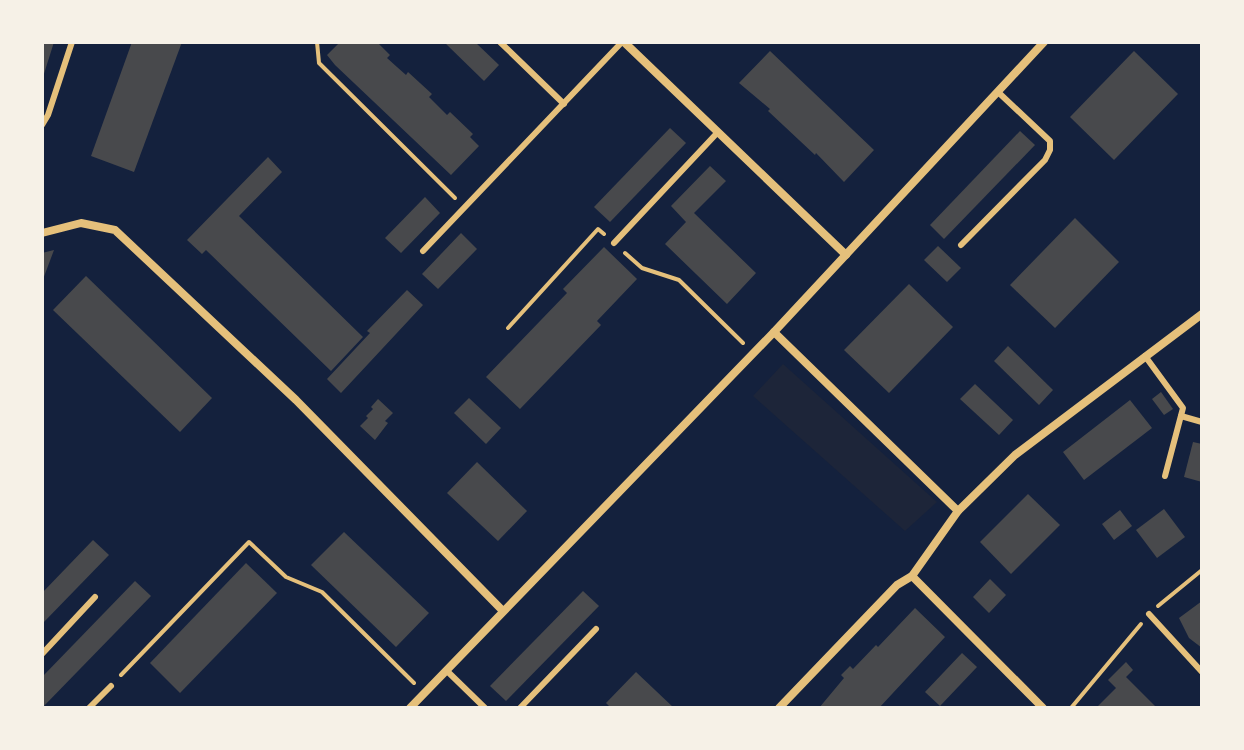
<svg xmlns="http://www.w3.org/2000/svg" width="1244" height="750" font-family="Montserrat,sans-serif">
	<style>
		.green { fill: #1d2539 }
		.building { fill: #48494c }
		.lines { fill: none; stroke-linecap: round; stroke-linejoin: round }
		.path { stroke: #e5c07b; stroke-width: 4 }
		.service { stroke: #e5c07b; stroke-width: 6 }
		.minor { stroke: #e5c07b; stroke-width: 8 }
	</style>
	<rect width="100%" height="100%" fill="#14213d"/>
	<!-- green -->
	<path class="green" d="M783,364L937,502L905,531L753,396Z"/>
	<!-- building -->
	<g class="building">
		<path d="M42,42H54L43,77H42Z"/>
		<path d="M132,42H182L134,172L91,156Z"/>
		<path d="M340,42H377L390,55L387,58L397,67L406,75L408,72L432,94L429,97L447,115L450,112L473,134L470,137L479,146L451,175L335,65L327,55Z"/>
		<path d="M444,42H475L499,65L484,81Z"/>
		<path d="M770,51L874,150L844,182L816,153L815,155L768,111L770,109L739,83Z"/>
		<path d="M1134,51L1178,94L1114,160L1070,117Z"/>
		<path d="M670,128L686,143L610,222L594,207Z"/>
		<path d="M1020,131L1035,145L944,239L930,225Z"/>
		<path d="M268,157L282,172L239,216L363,337L331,371L206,250L202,254L187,240Z"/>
		<path d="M710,166L726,181L694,213L756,273L727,304L665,244L686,222L671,206Z"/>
		<path d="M425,197L440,213L401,253L385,238Z"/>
		<path d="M1075,218L1119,262L1055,328L1010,285Z"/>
		<path d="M461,233L477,249L438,289L422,274Z"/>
		<path d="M938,246L961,268L947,282L924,260Z"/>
		<path d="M604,247L637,279L597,321L601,325L520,409L486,377L567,293L563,289Z"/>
		<path d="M54,250L42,282V253Z"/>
		<path d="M86,276L212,398L180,432L53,310Z"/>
		<path d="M909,284L953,327L889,393L844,350Z"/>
		<path d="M407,290L423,305L341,393L327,379L370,333L367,331Z"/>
		<path d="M1008,346L1053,390L1039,405L994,361Z"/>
		<path d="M975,384L1013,420L999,435L960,399Z"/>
		<path d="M1161,392L1173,409L1164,415L1152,399Z"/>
		<path d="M469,398L501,428L486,444L454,413Z"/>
		<path d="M378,399L393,413L385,421L388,423L375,440L360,426L368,418L366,416L373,409L371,407Z"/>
		<path d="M1130,400L1152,428L1084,480L1063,452Z"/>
		<path d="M1193,442L1202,444V482L1184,477Z"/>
		<path d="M477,462L527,511L498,541L447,493Z"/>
		<path d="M1028,494L1060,525L1011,574L980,542Z"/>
		<path d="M1164,509L1185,537L1157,558L1136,530Z"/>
		<path d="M1120,510L1132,526L1114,540L1102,524Z"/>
		<path d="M344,532L429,613L396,647L311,565Z"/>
		<path d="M93,540L109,555L42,624V593Z"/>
		<path d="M246,563L277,593L180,693L150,663Z"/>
		<path d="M990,579L1006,595L989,613L973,597Z"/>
		<path d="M135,581L151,596L42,708V677Z"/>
		<path d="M583,591L599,606L506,701L490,686Z"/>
		<path d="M1202,601V648L1189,638L1179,618Z"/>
		<path d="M915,608L945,637L879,708H819L844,678L841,675L850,666L853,669L876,645L878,647Z"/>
		<path d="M962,653L977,667L940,706L925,692Z"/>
		<path d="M1126,662L1133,670L1126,677L1157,708H1096L1116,688L1108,680Z"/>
		<path d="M636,672L674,708H611L606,703Z"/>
	</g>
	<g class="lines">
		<!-- path -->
		<g class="path">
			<path d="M317,42L319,63L455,198"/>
			<path d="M625,253L642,268L679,280L743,343"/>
			<path d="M508,328L598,229L604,234"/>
			<path d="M1158,606L1202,570"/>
			<path d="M121,675L249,542L286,577L322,592L414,683"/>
			<path d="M1071,708L1141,624"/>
		</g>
		<!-- service -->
		<g class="service">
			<path d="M500,42L564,104"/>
			<path d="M42,125L48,115L72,42"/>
			<path d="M614,243L718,132"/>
			<path d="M961,245L1045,160L1050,150V141L998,92"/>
			<path d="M423,251L622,42"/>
			<path d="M1145,356L1183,408L1165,476"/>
			<path d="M1181,416L1202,422"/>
			<path d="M1149,614L1202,672"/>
			<path d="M42,654L95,597"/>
			<path d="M446,670L485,708"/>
			<path d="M89,708L111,686"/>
			<path d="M520,708L596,629"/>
		</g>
		<!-- minor -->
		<g class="minor">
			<path d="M624,42L846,255"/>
			<path d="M42,233L81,223L115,230L296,400L502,610"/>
			<path d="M774,332L958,511"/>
			<path d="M912,576L1043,708"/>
			<path d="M410,708L774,332L1044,42"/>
			<path d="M779,708L897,585L912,576L958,511L1015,455L1202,314"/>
		</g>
	</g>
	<!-- border -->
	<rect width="1244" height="750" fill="none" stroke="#f6f1e7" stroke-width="88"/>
</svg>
